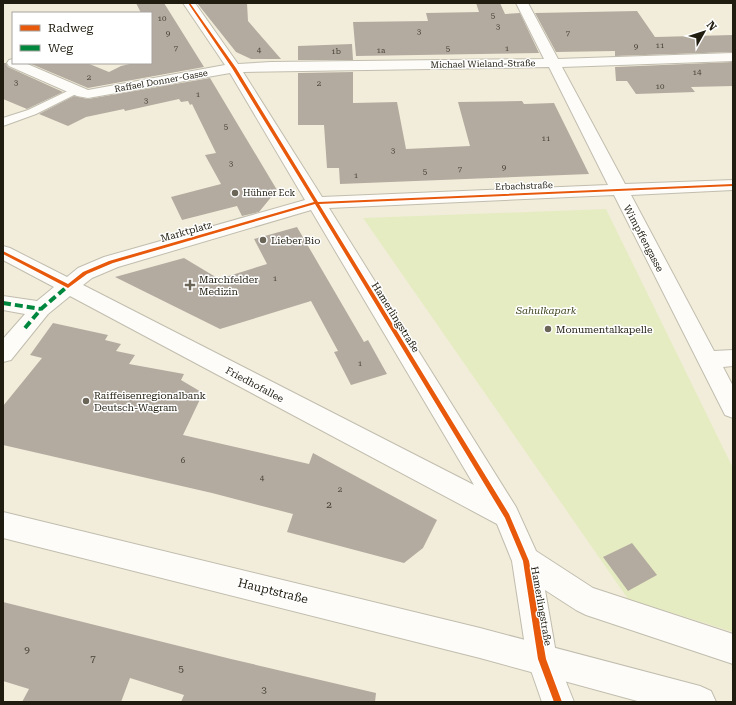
<svg xmlns="http://www.w3.org/2000/svg" width="736" height="705" font-family="'Roboto Serif',serif">
	<style>
		.green { fill: #e6ecc2 }
		.building { fill: #b4aba0 }
		.lines { fill: none; stroke-linecap: round; stroke-linejoin: round }
		.service-casing { stroke: #c1bdae; stroke-width: 2 }
		.minor-casing { stroke: #c1bdae; stroke-width: 2 }
		.primary-casing { stroke: #c1bdae; stroke-width: 2 }
		.service { fill: #fdfcf9; fill-rule: evenodd }
		.minor { fill: #fdfcf9; fill-rule: evenodd }
		.primary { fill: #fdfcf9; fill-rule: evenodd }
		.quiet { stroke: #00873e; stroke-width: 4; stroke-dasharray: 8 4; stroke-linecap: butt }
		.cycleway-casing { stroke: #fff; stroke-width: 3 }
		.cycleway { fill: #e8590c; fill-rule: evenodd }
		.poi-dot { fill: #6a6556; stroke: #fff; stroke-width: 1.5 }
		.labels { text-anchor: middle; stroke-width: 3; stroke-linejoin: round; paint-order: stroke }
		.number-label { font-size: 8px; fill: #454033 }
		.far-street-label { font-size: 9px; fill: #201c0f; stroke: #fff }
		.far-poi-label { font-size: 9px; fill: #201c0f; stroke: #fff; text-anchor: start }
		.street-label { font-size: 10px; fill: #201c0f; stroke: #fff }
		.poi-label { font-size: 10px; fill: #201c0f; stroke: #fff; text-anchor: start }
		.park-label { font-size: 10px; font-style: italic; fill: #3d451e; stroke: #fff }
		.near-number-label { font-size: 10px; fill: #454033 }
		.near-street-label { font-size: 12px; fill: #201c0f; stroke: #fff }
	</style>
	<rect width="100%" height="100%" fill="#f2edda"/>
	<!-- green -->
	<path class="green" d="M606,209L733,468V632L628,599L363,218Z"/>
	<!-- building -->
	<g class="building">
		<path d="M136,3H164L204,67L88,88L29,63H87L109,72L121,66L134,63H151V13H141Z"/>
		<path d="M197,3H247L248,21L281,59H251L236,52Z"/>
		<path d="M476,3H500L505,14L520,13L539,53L356,56L353,22L428,21L426,13L479,12Z"/>
		<path d="M637,11L655,37L733,35V52L615,56V51L556,52L535,13Z"/>
		<path d="M352,44L353,60H298V46Z"/>
		<path d="M733,62V86L691,87L695,92L636,94L627,81H616L615,67Z"/>
		<path d="M3,63H6L8,67L63,92L27,109L3,99Z"/>
		<path d="M353,72V103L397,102L406,149L470,146L458,102L522,101L524,104L554,103L589,174L340,184L339,168H327L324,125H298V73Z"/>
		<path d="M210,78L277,190L259,212L242,216L237,206L182,220L171,197L221,184L205,155L216,153L192,104L190,105L188,101L181,102L179,99L125,111L124,109L86,117L68,126L39,114L74,96L88,99Z"/>
		<path d="M297,227L364,342L368,340L387,374L351,385L334,352L338,351L311,301L220,329L115,277L184,258L219,279L267,264L254,239Z"/>
		<path d="M53,323L108,335L105,340L121,344L116,351L135,355L129,364L184,374L181,380L203,393L183,435L309,464L313,453L437,520L423,548L404,563L287,532L293,514L212,493L3,445V406L42,358L30,355Z"/>
		<path d="M632,543L657,575L628,591L603,557Z"/>
		<path d="M3,602L231,659L376,693L375,702H181L184,695L130,678L121,702H22L29,689L3,681Z"/>
	</g>
	<g class="lines">
		<!-- service casing -->
		<g class="service-casing">
			<path id="service" d="M76,87L80,88L82,90L80,92L36,114L3,126V118L28,110Z"/>
		</g>
		<!-- minor casing -->
		<g class="minor-casing">
			<path id="minor" d="M183,3H195L238,64L271,62L544,59L516,3H528L558,59L733,53V61L562,67L625,184L733,180V190L631,195L714,351L733,350V366L723,367L733,386V418L725,415L614,195L329,208L516,507L536,551L593,588L733,634V664L586,615L576,610L545,590L557,659L574,702H542L527,659L512,561L497,524L70,296L48,314L11,360L3,362V339L25,314L3,310V296L37,301L54,287L3,260V246L10,248L67,277L78,268L104,257L305,200L230,73L88,98L77,96L9,66L7,63L9,60L13,59V63H25L88,90L225,65ZM549,67L608,185L322,197L243,72ZM311,210L474,485L83,285L92,278L118,267Z"/>
		</g>
		<!-- primary casing -->
		<g class="primary-casing">
			<path id="primary" d="M3,512L480,628L700,686L711,691L716,702H641L480,658L3,538Z"/>
		</g>
		<!-- service -->
		<use href="#service" class="service"/>
		<!-- minor -->
		<use href="#minor" class="minor"/>
		<!-- primary -->
		<use href="#primary" class="primary"/>
		<!-- quiet -->
		<g class="quiet">
			<path d="M3,303L41,309"/>
			<path d="M25,328L41,309L69,285"/>
		</g>
		<!-- cycleway casing -->
		<g class="cycleway-casing">
			<path id="cycleway" d="M188,3H190L236,68L318,202L733,184V186L319,204L509,514L529,561L546,659L562,702H554L538,659L523,561L505,518L315,204L113,263L87,274L68,288L3,254V251L68,284L83,272L109,261L314,202L232,68Z"/>
		</g>
		<!-- cycleway -->
		<use href="#cycleway" class="cycleway"/>
	</g>
	<!-- markers -->
	<g class="poi-dot">
		<circle cx="235" cy="193" r="4"/>
		<circle cx="263" cy="240" r="4"/>
		<path d="M188 279h4v4h4v4h-4v4h-4v-4h-4v-4h4z"/>
		<circle cx="548" cy="329" r="4"/>
		<circle cx="86" cy="401" r="4"/>
	</g>
	<g class="labels">
		<!-- number labels -->
		<g class="number-label">
			<text x="493" y="18">5</text>
			<text x="162" y="21">10</text>
			<text x="498" y="29">3</text>
			<text x="419" y="34">3</text>
			<text x="168" y="36">9</text>
			<text x="568" y="36">7</text>
			<text x="660" y="48">11</text>
			<text x="636" y="49">9</text>
			<text x="176" y="51">7</text>
			<text x="448" y="51">5</text>
			<text x="507" y="51">1</text>
			<text x="259" y="53">4</text>
			<text x="381" y="53">1a</text>
			<text x="336" y="54">1b</text>
			<text x="697" y="75">14</text>
			<text x="89" y="80">2</text>
			<text x="16" y="85">3</text>
			<text x="319" y="86">2</text>
			<text x="660" y="89">10</text>
			<text x="198" y="97">1</text>
			<text x="146" y="103">3</text>
			<text x="226" y="129">5</text>
			<text x="546" y="141">11</text>
			<text x="393" y="153">3</text>
			<text x="231" y="166">3</text>
			<text x="504" y="170">9</text>
			<text x="460" y="172">7</text>
			<text x="425" y="174">5</text>
			<text x="356" y="178">1</text>
			<text x="275" y="281">1</text>
			<text x="360" y="366">1</text>
			<text x="183" y="463">6</text>
			<text x="262" y="481">4</text>
			<text x="340" y="492">2</text>
		</g>
		<!-- far-street labels -->
		<g class="far-street-label">
			<text transform="translate(483 64) rotate(-1)" y="3">Michael Wieland-Straße</text>
			<text transform="translate(161 81) rotate(-10)" y="3">Raffael Donner-Gasse</text>
			<text transform="translate(524 186) rotate(-2)" y="3">Erbachstraße</text>
		</g>
		<!-- far-poi labels -->
		<g class="far-poi-label">
			<text x="243" y="196">Hühner Eck</text>
		</g>
		<!-- street labels -->
		<g class="street-label">
			<text transform="translate(186 231) rotate(-16)" y="4">Marktplatz</text>
			<text transform="translate(644 238) rotate(62)" y="4">Wimpffengasse</text>
			<text transform="translate(396 317) rotate(58)" y="4">Hamerlingstraße</text>
			<text transform="translate(255 384) rotate(28)" y="4">Friedhofallee</text>
			<text transform="translate(542 606) rotate(80)" y="4">Hamerlingstraße</text>
		</g>
		<!-- poi labels -->
		<g class="poi-label">
			<text x="271" y="244">Lieber Bio</text>
			<text x="199" y="283">Marchfelder<tspan x="199" dy="12">Medizin</tspan></text>
			<text x="556" y="333">Monumentalkapelle</text>
			<text x="94" y="399">Raiffeisenregionalbank<tspan x="94" dy="12">Deutsch-Wagram</tspan></text>
		</g>
		<!-- park labels -->
		<g class="park-label">
			<text x="546" y="314">Sahulkapark</text>
		</g>
		<!-- near-number labels -->
		<g class="near-number-label">
			<text x="329" y="508">2</text>
			<text x="27" y="653">9</text>
			<text x="93" y="662">7</text>
			<text x="181" y="672">5</text>
			<text x="264" y="693">3</text>
		</g>
		<!-- near-street labels -->
		<g class="near-street-label">
			<text transform="translate(273 591) rotate(14)" y="4">Hauptstraße</text>
		</g>
	</g>
	<!-- border -->
	<rect width="736" height="705" fill="none" stroke="#201c0f" stroke-width="8"/>
	<!-- legend -->
	<rect x="12" y="12" width="140" height="52" fill="#ffffff" stroke="#a6a49f"/>
	<rect x="20" y="25" width="20" height="6" fill="#e8590c" stroke="#a6a49f"/>
	<text x="48" y="32" font-size="12" fill="#201c0f">Radweg</text>
	<rect x="20" y="45" width="20" height="6" fill="#00873e" stroke="#a6a49f"/>
	<text x="48" y="52" font-size="12" fill="#201c0f">Weg</text>
	<!-- north arrow -->
	<g transform="translate(704 32) rotate(51)" stroke="#ffffff" stroke-width="3" paint-order="stroke">
	<path d="M0-3L7 15L0 10L-7 15Z" fill="#201c0f"/>
	<text y="-6" font-size="11" font-weight="bold" text-anchor="middle" fill="#201c0f">N</text>
	</g>
</svg>
